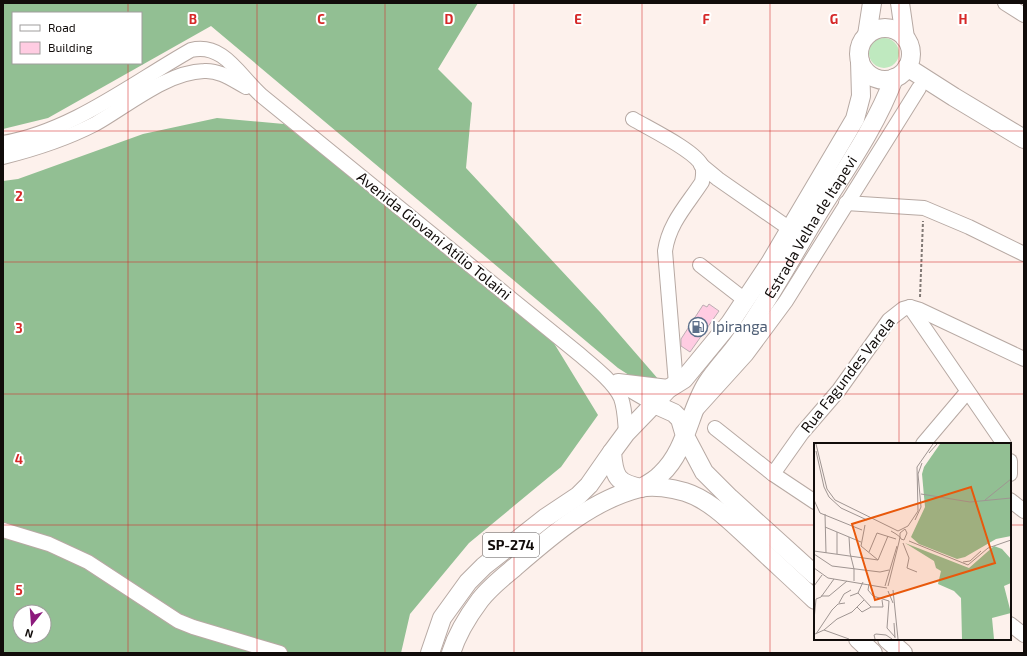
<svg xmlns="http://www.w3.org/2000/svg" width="1027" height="656" font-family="'Exo 2',sans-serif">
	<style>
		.green { fill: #bfe9bf }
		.forest { fill: #92bf93; fill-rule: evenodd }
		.building { fill: #ffcce2; stroke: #bcadb3 }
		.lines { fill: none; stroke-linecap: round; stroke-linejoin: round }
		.minor-casing { stroke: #b7a9a3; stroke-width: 16 }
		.major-casing { stroke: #b7a9a3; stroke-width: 20 }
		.path { stroke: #817975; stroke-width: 2; stroke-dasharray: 3 2; stroke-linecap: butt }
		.minor { stroke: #fff; stroke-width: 14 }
		.major { stroke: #fff; stroke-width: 18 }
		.grid { fill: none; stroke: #d62828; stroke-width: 1; stroke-opacity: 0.55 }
		.labels { text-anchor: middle; stroke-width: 4; stroke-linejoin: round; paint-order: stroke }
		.shield { fill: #fff; stroke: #585554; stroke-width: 1 }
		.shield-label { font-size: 14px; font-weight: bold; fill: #110c0a }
		.street-label { font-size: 15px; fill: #110c0a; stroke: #fff }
		.service-label { font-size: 15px; fill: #4e5e75; stroke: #fff; text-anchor: start }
		.inset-road { fill: none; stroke: #9f9592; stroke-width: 1 }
		.view { fill: #e8590c; fill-opacity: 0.15; stroke: #e8590c; stroke-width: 2 }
		.inset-edge { fill: none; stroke: #110c0a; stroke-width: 2 }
		.grid-label { font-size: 13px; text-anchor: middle; font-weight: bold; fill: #d62828; stroke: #fff; stroke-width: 4; stroke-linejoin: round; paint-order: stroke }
	</style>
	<rect width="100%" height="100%" fill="#fdf1ec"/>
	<!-- green -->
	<circle class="green" cx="884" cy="53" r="15"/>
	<!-- forest -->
	<g class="forest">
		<path d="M3,3H478L438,69L472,103L466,168L600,312L659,380L632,377L618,368L211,26L48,118L3,129ZM13,13H141V63H13Z"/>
		<path d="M217,118L284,124L430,240L552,340L598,415L561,467L469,543L410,614L401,653H3V181L18,179L143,134ZM20,612H44V636H20Z"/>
	</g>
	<!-- building -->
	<path class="building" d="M709,304L719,311L690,352L681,346V339L703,305L707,307Z"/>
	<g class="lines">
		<!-- minor casing -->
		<g class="minor-casing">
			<g id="minor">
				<path d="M1005,3L1024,15"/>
				<path d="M633,119C648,128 696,151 702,166C704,171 703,177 702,182C687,205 669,223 665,251L676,384"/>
				<path d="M3,143C72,131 131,84 191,50C224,42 240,77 262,96L579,354C592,365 614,382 621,398C625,409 625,421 626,433"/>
				<path d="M3,157C35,149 66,139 95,124C127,106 167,72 204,71C220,70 233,80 246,87"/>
				<path d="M701,165L718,179L790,229"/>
				<path d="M846,203L924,208L969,227L1024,254"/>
				<path d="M700,265L745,300"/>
				<path d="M910,307L1004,444"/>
				<path d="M623,386L654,404"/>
				<path d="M698,408L746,355L786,301L919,88"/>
				<path d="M715,428L773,474L815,502"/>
				<path d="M923,444L967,392"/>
				<path d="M1010,461V474"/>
				<path d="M773,474L802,433L839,390L889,320L903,309L910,307L920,310L1024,359"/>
				<path d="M1010,500L1024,511"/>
				<path d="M3,530L49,544L88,562L178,621L193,627L280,653"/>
				<path d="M1010,624L1024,635"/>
			</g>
		</g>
		<!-- major casing -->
		<g class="major-casing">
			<g id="major">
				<path d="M900,3L905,38"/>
				<circle cx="885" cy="54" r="26"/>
				<path d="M867,35L872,3"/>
				<path d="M907,67L954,97L1024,139"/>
				<path d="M618,383L668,389"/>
				<path d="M654,404L668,389L684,379L730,323L770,263L855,119L861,96L860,61"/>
				<path id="s1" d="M815,575L730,498L704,472L685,436L680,419L674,413L654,404L626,433L612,452C614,477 617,483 641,488C648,484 656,480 661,474C687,450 689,411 707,383C717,368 729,356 739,342C769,300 793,254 820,210C847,167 876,126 894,78"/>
				<path d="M858,639L873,653"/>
				<path d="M887,639L903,653"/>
				<path d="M430,653L442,618L468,582L484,566L545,518L578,496L589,485L612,452"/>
				<path d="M451,653C457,634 468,616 480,600C490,587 503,577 515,567C552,535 592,500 640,488C653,485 672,488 685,492C711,500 733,524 753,542C773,561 794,580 815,600"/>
			</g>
		</g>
		<!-- path -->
		<path class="path" d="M920,297L923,221"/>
		<!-- minor -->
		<use href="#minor" class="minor"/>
		<!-- major -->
		<use href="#major" class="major"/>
	</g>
	<!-- grid -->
	<path class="grid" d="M128,3V13M257,3V653M385,3V653M514,3V653M642,3V653M770,3V653M899,3V444M128,63V653M3,131H1024M3,262H1024M3,394H1024M3,525H815M1010,525H1024M899,639V653"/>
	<!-- icons -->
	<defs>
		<g id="fuel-ring" transform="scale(1)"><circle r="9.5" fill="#fff" stroke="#5c6f8a" stroke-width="1.5"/><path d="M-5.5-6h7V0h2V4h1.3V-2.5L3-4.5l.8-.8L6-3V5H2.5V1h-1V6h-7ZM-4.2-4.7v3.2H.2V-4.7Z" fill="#5c6f8a"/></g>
	</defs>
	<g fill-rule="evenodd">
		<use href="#fuel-ring" x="698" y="327"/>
	</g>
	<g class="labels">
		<!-- shield labels -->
		<rect class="shield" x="483" y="533" width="56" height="24" rx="3"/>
		<g class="shield-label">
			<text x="511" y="550">SP-274</text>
		</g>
		<!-- street labels -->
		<g class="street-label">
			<text dy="5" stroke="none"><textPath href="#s1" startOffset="671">Estrada Velha de Itapevi</textPath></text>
			<text transform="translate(434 236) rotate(39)" y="5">Avenida Giovani Atílio Tolaini</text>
			<text transform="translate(848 375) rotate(-52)" y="5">Rua Fagundes Varela</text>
		</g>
		<!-- service labels -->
		<g class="service-label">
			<text x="712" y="332">Ipiranga</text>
		</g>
	</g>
	<!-- overview -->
	<g transform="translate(814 443)">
		<rect width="197" height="197" fill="#fdf1ec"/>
		<path d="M126,1H197V93L182,96L151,114L143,116L105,101L97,94L111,64L108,31L110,24ZM91,100L155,125L180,103L188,106L197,116V140L190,143L197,170L178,175L180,196H148L147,155L140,148L124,141L127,128L122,125L120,118Z" fill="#92bf93"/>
		<path class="inset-road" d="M2,1L13,46L21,57L84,88L94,83L104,68L103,24L119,1M2,8L10,44L15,54L27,65L53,77M115,10L123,1M107,51L156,59L197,55M0,57L6,70L48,87M171,57L197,36M11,71L12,110M101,77L107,64L104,31L108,20M51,82L47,103L64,117M11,84L47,99M23,89V111M35,94L36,110L40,126V138M95,98L154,122L174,105L197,97M89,100L95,115L93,125L103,129M0,108L64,117M55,109L63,90L82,96M0,111L18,123L66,129L75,127M64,117L74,93M149,119L156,118L167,108M0,125L14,135L73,145M55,141L54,147L59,153L75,158L73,185L81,194M0,143L8,132M71,143L83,103M74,143L85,99L86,94V90L91,86L93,90L90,97L87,96L86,94L82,91L77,88M79,147L84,196M74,148L79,160M44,150L57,164H69L68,157M7,153H15L33,138M36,153L44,150L49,139M2,156L7,154L20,136M25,160L30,151L37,147M43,164L48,169L57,164M0,177L2,156M80,180L81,195M10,187L23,176L38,169L50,157M1,191L10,187L35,196M2,191L18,167L24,161L31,160M61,196L60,192L62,191L72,192L78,196"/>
		<path class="view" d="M157,44L181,120L61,157L38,81Z"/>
		<rect width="197" height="197" class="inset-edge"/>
	</g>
	<g class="grid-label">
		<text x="193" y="24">B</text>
		<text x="321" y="24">C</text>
		<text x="449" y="24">D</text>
		<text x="578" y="24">E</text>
		<text x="706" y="24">F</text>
		<text x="834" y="24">G</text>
		<text x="963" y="24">H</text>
		<text x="19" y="201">2</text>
		<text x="19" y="333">3</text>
		<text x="19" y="464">4</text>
		<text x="19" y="595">5</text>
	</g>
	<!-- border -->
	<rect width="1027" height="656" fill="none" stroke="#110c0a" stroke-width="8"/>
	<!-- legend -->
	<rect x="12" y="12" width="130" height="52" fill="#ffffff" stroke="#a09e9d"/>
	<rect x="20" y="25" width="20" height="6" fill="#ffffff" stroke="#a09e9d"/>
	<text x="48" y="32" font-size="12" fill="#110c0a">Road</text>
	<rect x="20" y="42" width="20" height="12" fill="#ffcce2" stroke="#a09e9d"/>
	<text x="48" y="52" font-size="12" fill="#110c0a">Building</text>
	<!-- north arrow -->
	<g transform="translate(32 624) rotate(197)"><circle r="19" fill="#ffffff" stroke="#a09e9d"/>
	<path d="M0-3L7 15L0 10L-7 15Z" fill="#8c1a7d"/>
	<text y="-6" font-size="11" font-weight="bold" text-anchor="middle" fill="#110c0a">N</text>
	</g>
</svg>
